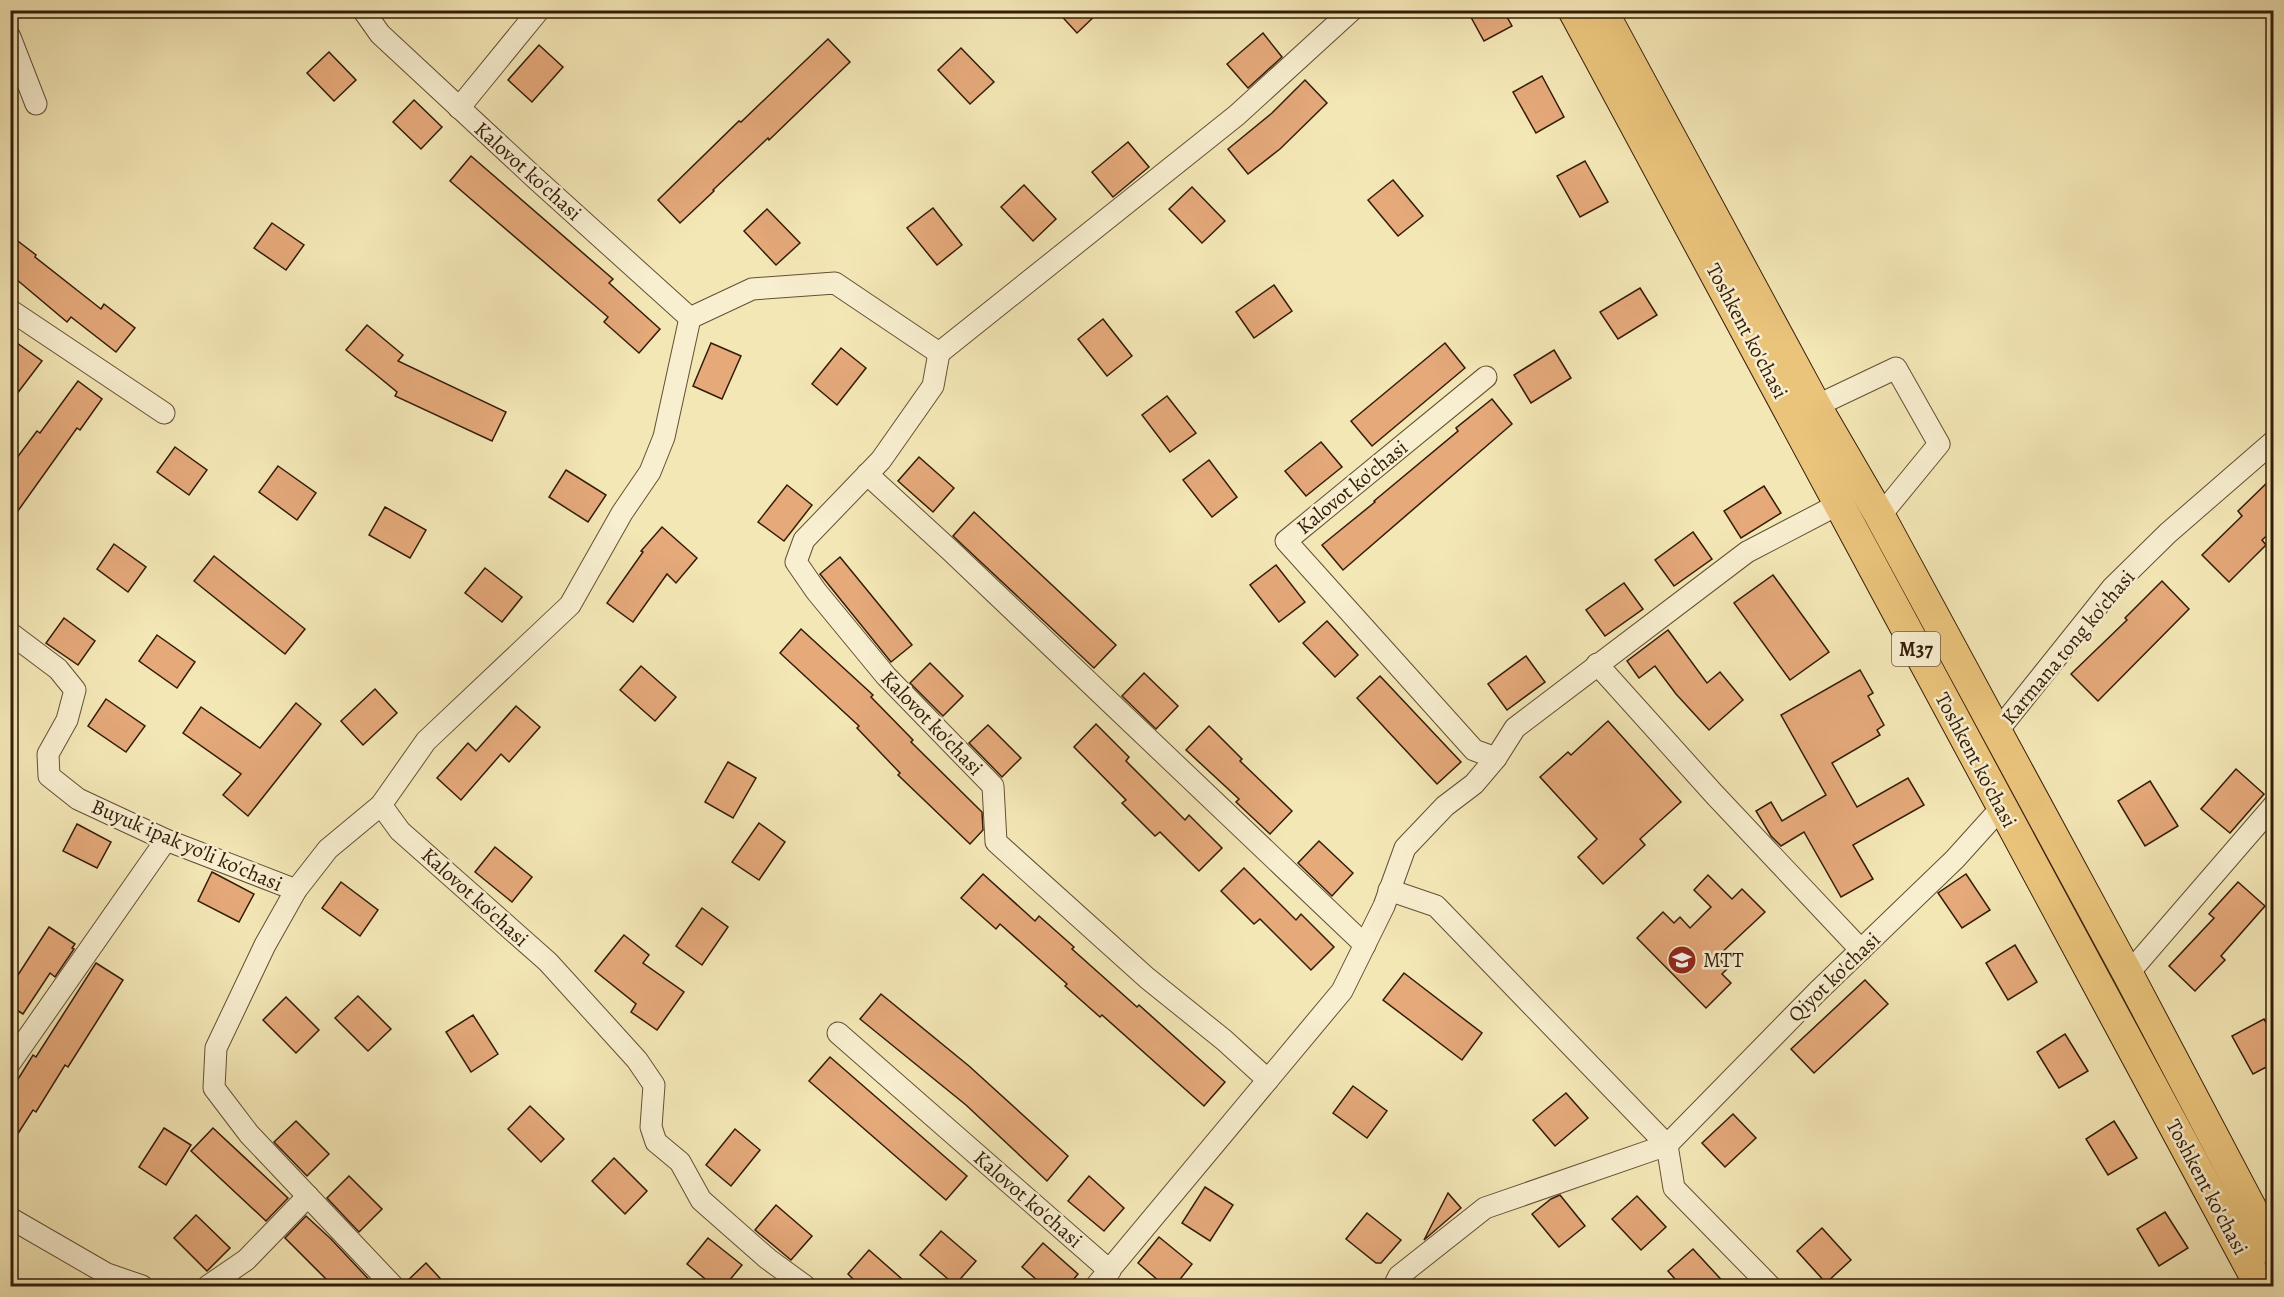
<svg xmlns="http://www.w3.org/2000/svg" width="2284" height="1297" font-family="Alegreya,serif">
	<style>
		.building { fill: #e5a97a; stroke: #341c09; stroke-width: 1.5 }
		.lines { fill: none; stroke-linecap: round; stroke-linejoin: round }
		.minor-casing { stroke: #644f34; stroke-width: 23 }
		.highway-casing { stroke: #341c09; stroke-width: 32 }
		.minor { stroke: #f8efd0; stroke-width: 21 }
		.highway { stroke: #eac47b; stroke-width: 30 }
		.labels { text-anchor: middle; stroke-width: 5; stroke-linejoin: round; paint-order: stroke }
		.shield { fill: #f8efd0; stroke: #6f5b45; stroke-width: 1.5 }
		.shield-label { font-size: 20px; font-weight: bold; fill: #341c09 }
		.street-label { font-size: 21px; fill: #341c09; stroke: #f8efd0 }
		.poi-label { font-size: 21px; fill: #341c09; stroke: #f8efd0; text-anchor: start }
	</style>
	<rect width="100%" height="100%" fill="#f4e7b6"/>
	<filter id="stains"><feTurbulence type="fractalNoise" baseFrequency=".00333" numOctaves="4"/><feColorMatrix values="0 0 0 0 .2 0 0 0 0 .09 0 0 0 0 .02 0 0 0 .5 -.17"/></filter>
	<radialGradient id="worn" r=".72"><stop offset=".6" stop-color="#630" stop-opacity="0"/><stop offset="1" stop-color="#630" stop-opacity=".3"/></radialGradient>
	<!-- building -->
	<g class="building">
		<path d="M1056,10H1101L1077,33Z"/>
		<path d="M1467,10H1503L1512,26L1484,41Z"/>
		<path d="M1263,33L1282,57L1248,88L1227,64Z"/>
		<path d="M828,39L850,62L769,140L768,138L713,190L714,191L680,223L658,200L739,121L741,122Z"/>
		<path d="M539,45L563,67L532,102L508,80Z"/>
		<path d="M961,48L994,82L970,104L938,70Z"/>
		<path d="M329,52L356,80L334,101L307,73Z"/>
		<path d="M1542,76L1564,117L1536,133L1513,92Z"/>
		<path d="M1305,80L1327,103L1280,149L1248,174L1228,149L1272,113Z"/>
		<path d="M414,100L442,127L421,149L393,122Z"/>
		<path d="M1128,142L1149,167L1113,197L1092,172Z"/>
		<path d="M471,156L613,279L609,283L660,329L639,353L604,322L608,317L450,181Z"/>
		<path d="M1585,161L1608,202L1580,217L1557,176Z"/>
		<path d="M1393,180L1423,216L1398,236L1368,200Z"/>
		<path d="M1024,185L1056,219L1033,241L1001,207Z"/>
		<path d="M1192,187L1225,221L1202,243L1169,209Z"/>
		<path d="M933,208L962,245L937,265L907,228Z"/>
		<path d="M767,209L800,243L776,265L744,231Z"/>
		<path d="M272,223L304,245L286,270L254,248Z"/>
		<path d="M10,235L36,255L35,257L101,309L104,304L135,328L116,352L71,317L67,322L10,274Z"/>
		<path d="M1274,285L1292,311L1254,338L1236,312Z"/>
		<path d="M1640,288L1657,315L1618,339L1600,312Z"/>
		<path d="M1103,319L1132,356L1107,376L1078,339Z"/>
		<path d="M367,325L403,355L398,361L506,412L492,441L395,396L397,392L346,350Z"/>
		<path d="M17,343L42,361L10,403V351Z"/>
		<path d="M711,343L741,356L722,399L693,386Z"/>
		<path d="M1445,343L1465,368L1372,446L1351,421Z"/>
		<path d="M841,348L866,368L837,405L812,384Z"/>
		<path d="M1554,350L1571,378L1531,403L1514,375Z"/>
		<path d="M78,381L102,399L80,430L77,428L10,522V467L37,431L40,433Z"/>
		<path d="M1167,396L1196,433L1170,452L1142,415Z"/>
		<path d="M1492,399L1512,424L1343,570L1322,545L1375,502L1374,501L1458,431L1456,428Z"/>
		<path d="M1321,442L1342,467L1306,496L1285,471Z"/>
		<path d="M175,447L207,470L189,495L157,472Z"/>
		<path d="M919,457L954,488L933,512L898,481Z"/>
		<path d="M1209,460L1237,497L1212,517L1183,480Z"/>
		<path d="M278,466L316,493L297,520L259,492Z"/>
		<path d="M566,470L606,495L588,522L549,497Z"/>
		<path d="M2274,476V529L2262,540L2266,545L2229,582L2202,555L2242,516L2238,511Z"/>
		<path d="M787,485L812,505L784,541L758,522Z"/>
		<path d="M1764,486L1781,513L1741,538L1724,511Z"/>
		<path d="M385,507L426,530L410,558L369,535Z"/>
		<path d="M974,512L1116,645L1094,668L953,536Z"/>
		<path d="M662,527L697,558L676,583L667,574L633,622L607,603L643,552L641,551Z"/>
		<path d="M1693,532L1712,559L1674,586L1655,560Z"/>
		<path d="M114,544L146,567L128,592L97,569Z"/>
		<path d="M214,556L305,629L285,654L194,581Z"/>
		<path d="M840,557L912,645L891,662L820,574Z"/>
		<path d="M1276,565L1305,602L1279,622L1250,585Z"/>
		<path d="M485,568L522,597L502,622L465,593Z"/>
		<path d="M1773,575L1829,652L1790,680L1734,603Z"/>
		<path d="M2162,581L2189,609L2098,701L2071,674L2127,620L2125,618Z"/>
		<path d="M1624,583L1643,609L1605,636L1586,610Z"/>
		<path d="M64,618L95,641L78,665L46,643Z"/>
		<path d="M1327,621L1358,655L1335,677L1303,643Z"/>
		<path d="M801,629L873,695L871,697L913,740L911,742L982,812L983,830L970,844L898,775L900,773L857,728L859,726L780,653Z"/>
		<path d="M1668,630L1707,683L1720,672L1743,700L1709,730L1676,694L1655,666L1639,678L1627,661Z"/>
		<path d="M157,635L195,662L177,688L139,661Z"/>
		<path d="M1526,656L1545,682L1507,710L1488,684Z"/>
		<path d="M930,663L963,696L943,716L910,683Z"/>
		<path d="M641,666L676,697L655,721L620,690Z"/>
		<path d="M1860,670L1873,693L1868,696L1884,725L1877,730L1880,735L1832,763L1857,807L1908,778L1924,805L1853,845L1873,879L1841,897L1804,832L1781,846L1771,836L1756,811L1771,802L1782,821L1826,795L1781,715Z"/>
		<path d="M1144,673L1178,706L1156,729L1122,696Z"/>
		<path d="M1380,676L1461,762L1437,784L1357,698Z"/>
		<path d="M375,689L397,713L363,745L341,721Z"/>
		<path d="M106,699L145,726L126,752L88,726Z"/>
		<path d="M296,703L321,724L248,816L223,795L241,774L183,733L201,707L260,748Z"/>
		<path d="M516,706L540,727L509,762L501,754L461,800L437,778L468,743L476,751Z"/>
		<path d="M1608,721L1681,802L1640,839L1645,845L1603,884L1578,857L1597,839L1540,777L1568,752L1571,755Z"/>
		<path d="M1096,724L1129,757L1126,761L1185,820L1189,815L1222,848L1199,871L1160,832L1155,836L1122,803L1126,800L1074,747Z"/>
		<path d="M988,725L1021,758L1002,777L969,743Z"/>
		<path d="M1209,726L1242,759L1240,761L1292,811L1270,834L1236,802L1239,799L1186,750Z"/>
		<path d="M728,762L756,778L733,818L705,802Z"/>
		<path d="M2236,769L2264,794L2230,833L2201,809Z"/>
		<path d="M2150,781L2178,826L2145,846L2118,801Z"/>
		<path d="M759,823L785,842L759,880L732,862Z"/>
		<path d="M77,824L111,842L97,868L63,851Z"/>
		<path d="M1319,841L1353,873L1332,896L1298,863Z"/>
		<path d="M495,847L532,877L512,902L475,872Z"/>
		<path d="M1244,868L1296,920L1301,914L1334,947L1311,970L1260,919L1254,924L1221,891Z"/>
		<path d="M212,872L254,894L239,922L198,901Z"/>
		<path d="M983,874L1035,921L1039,916L1074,947L1072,949L1137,1007L1139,1005L1225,1082L1204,1106L1102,1015L1100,1017L1065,986L1067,984L1000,924L996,929L961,898Z"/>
		<path d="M1966,874L1990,910L1962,928L1938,893Z"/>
		<path d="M1708,875L1732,899L1742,889L1765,912L1717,957L1728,968L1722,974L1731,983L1706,1008L1637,938L1663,912L1674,923L1680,917L1690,928L1711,907L1694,890Z"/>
		<path d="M341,882L378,910L360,936L322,908Z"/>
		<path d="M2238,882L2265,906L2221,956L2225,960L2195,991L2169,966L2214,918L2209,914Z"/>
		<path d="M702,908L728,927L702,965L676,946Z"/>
		<path d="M49,927L75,944L72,948L74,949L55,977L50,973L23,1014L10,1006V970L18,975Z"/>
		<path d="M624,935L649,955L643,963L684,992L657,1030L631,1012L636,1004L595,971Z"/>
		<path d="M2015,945L2037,982L2008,1000L1986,963Z"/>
		<path d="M96,963L123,980L68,1067L65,1065L36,1112L33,1110L10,1146V1092L33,1055L36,1057Z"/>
		<path d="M1404,973L1482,1033L1462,1060L1383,1000Z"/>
		<path d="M1865,980L1888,1004L1814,1073L1791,1049Z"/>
		<path d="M881,994L969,1066L1068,1156L1047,1181L966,1105L860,1019Z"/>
		<path d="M358,996L391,1029L368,1051L335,1018Z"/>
		<path d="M286,997L319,1030L296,1053L263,1020Z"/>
		<path d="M473,1015L498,1054L471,1072L446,1032Z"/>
		<path d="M2264,1019L2274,1036V1063L2253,1074L2232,1036Z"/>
		<path d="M2065,1034L2088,1071L2059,1088L2037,1052Z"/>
		<path d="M830,1057L967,1176L946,1200L809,1081Z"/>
		<path d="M1353,1086L1387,1111L1367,1138L1333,1113Z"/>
		<path d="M1566,1093L1588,1118L1555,1146L1533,1120Z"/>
		<path d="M530,1106L564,1139L541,1162L508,1129Z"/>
		<path d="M1733,1114L1756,1138L1725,1167L1702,1143Z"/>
		<path d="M296,1121L329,1154L307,1176L274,1142Z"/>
		<path d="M2114,1121L2137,1158L2108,1175L2086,1139Z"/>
		<path d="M164,1128L191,1145L166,1185L139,1167Z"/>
		<path d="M213,1128L288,1198L266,1221L191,1151Z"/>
		<path d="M735,1129L760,1150L731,1186L706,1165Z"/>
		<path d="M614,1158L647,1191L625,1214L592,1181Z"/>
		<path d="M349,1176L382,1209L359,1232L327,1198Z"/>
		<path d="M1089,1176L1124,1208L1104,1231L1068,1201Z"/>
		<path d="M1205,1187L1233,1205L1210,1241L1182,1223Z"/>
		<path d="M1448,1193L1461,1208L1424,1240Z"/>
		<path d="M1560,1195L1585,1226L1559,1247L1532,1214L1551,1199Z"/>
		<path d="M1637,1196L1666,1227L1641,1250L1612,1219Z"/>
		<path d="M776,1205L812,1236L791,1260L755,1230Z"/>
		<path d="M2165,1212L2188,1248L2159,1266L2137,1229Z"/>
		<path d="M1367,1213L1401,1240L1381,1263H1376L1346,1239Z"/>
		<path d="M196,1215L230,1248L207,1271L174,1238Z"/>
		<path d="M306,1216L331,1239L376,1287H334L285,1238Z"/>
		<path d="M1822,1228L1851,1260L1826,1283L1797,1251Z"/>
		<path d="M941,1231L976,1261L955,1285L920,1255Z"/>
		<path d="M1159,1237L1192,1264L1174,1287H1166L1138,1263Z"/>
		<path d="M708,1238L742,1265L724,1287H715L687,1264Z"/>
		<path d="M1043,1243L1078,1274L1067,1287H1045L1022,1267Z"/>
		<path d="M1693,1249L1728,1287H1682L1668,1271Z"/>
		<path d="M869,1250L911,1287H861L848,1274Z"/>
		<path d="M426,1263L448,1287H405V1283Z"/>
	</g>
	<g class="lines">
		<!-- minor casing -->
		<g class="minor-casing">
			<g id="minor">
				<path d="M363,10L380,34L535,178L690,318L752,289L835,283L939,353L1237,115L1352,10"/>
				<path d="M10,37L36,104"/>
				<path d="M459,108L539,10"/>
				<path d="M10,310L164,413"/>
				<path d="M939,353L933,386L881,460L804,540L796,562L816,591L886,676L993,786L996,842L1147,978L1224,1040L1268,1080"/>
				<path d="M1486,377L1286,541L1474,750L1496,758"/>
				<path d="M1816,406L1896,368L1939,444L1880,516"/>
				<path d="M867,474L951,551L1365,945"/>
				<path d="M10,633L58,669L75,690L67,720L48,754L49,776L78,799L166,840L296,890"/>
				<path d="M1597,664L1714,794L1861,950"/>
				<path d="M1996,733L2112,588L2168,533L2274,441"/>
				<path d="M381,805L400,831L548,962L637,1060L654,1085L651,1127L656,1142L680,1162L701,1200L768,1259L805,1286"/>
				<path d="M1389,890L1436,906L1667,1145L1485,1208L1399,1276L1394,1286"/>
				<path d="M2128,974L2274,805"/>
				<path d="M838,1033L1110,1271"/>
				<path d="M10,1063L166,840"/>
				<path d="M10,1218L107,1274L142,1286"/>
				<path d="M208,1286L246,1260L308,1196"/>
				<path d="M393,1286L249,1134L214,1088L216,1048L265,945L296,890L328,849L381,805L426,741L570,605L622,513L650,472L664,437L690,318"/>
				<path d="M1096,1286L1342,991L1384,906L1405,848L1445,806L1474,784L1496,758L1515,728L1747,552L1839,504"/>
				<path d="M1770,1286L1674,1188L1667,1145L1818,991L1955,859L2001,808"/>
			</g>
		</g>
		<!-- highway casing -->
		<g class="highway-casing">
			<g id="highway">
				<path d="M1573,10L2260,1286"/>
				<path d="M1602,10L1816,406L1880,516L2128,974L2274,1251"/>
			</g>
		</g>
		<!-- minor -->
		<use href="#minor" class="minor"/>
		<!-- highway -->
		<use href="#highway" class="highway"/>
	</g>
	<!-- icons -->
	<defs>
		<g id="school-disc" transform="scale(1.5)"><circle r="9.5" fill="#8f2418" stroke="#f8efd0"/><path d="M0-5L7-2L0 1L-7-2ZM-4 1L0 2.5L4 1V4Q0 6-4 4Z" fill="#fff"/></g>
	</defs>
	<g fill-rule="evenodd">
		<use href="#school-disc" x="1682" y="960"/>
	</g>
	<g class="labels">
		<!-- shield labels -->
		<rect class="shield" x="1892" y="632" width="48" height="34" rx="4.5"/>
		<g class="shield-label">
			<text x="1916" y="656">M37</text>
		</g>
		<!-- street labels -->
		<g class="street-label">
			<text transform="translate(528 171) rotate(42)" y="7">Kalovot ko'chasi</text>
			<text transform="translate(1747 331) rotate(62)" y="7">Toshkent ko'chasi</text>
			<text transform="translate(1352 487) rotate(-39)" y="7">Kalovot ko'chasi</text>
			<text transform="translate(2068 647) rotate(-50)" y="7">Karmana tong ko'chasi</text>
			<text transform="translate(932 723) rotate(46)" y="7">Kalovot ko'chasi</text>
			<text transform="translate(1976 760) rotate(62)" y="7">Toshkent ko'chasi</text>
			<text transform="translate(187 845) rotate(23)" y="7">Buyuk ipak yo'li ko'chasi</text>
			<text transform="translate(475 897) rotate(42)" y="7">Kalovot ko'chasi</text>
			<text transform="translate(1834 977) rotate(-44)" y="7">Qiyot ko'chasi</text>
			<text transform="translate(2207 1187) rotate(62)" y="7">Toshkent ko'chasi</text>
			<text transform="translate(1028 1199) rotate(41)" y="7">Kalovot ko'chasi</text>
		</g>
		<!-- poi labels -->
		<g class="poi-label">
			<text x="1703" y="967">MTT</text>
		</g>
	</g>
	<!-- margin -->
	<rect width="2284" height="1297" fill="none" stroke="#f4e7b6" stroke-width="36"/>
	<rect x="12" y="12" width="2260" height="1273" fill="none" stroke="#341c09" stroke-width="3"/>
	<rect x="18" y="18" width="2248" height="1261" fill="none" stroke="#341c09" stroke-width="1.5"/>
	<rect width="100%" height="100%" filter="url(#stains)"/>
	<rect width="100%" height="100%" fill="url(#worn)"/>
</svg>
